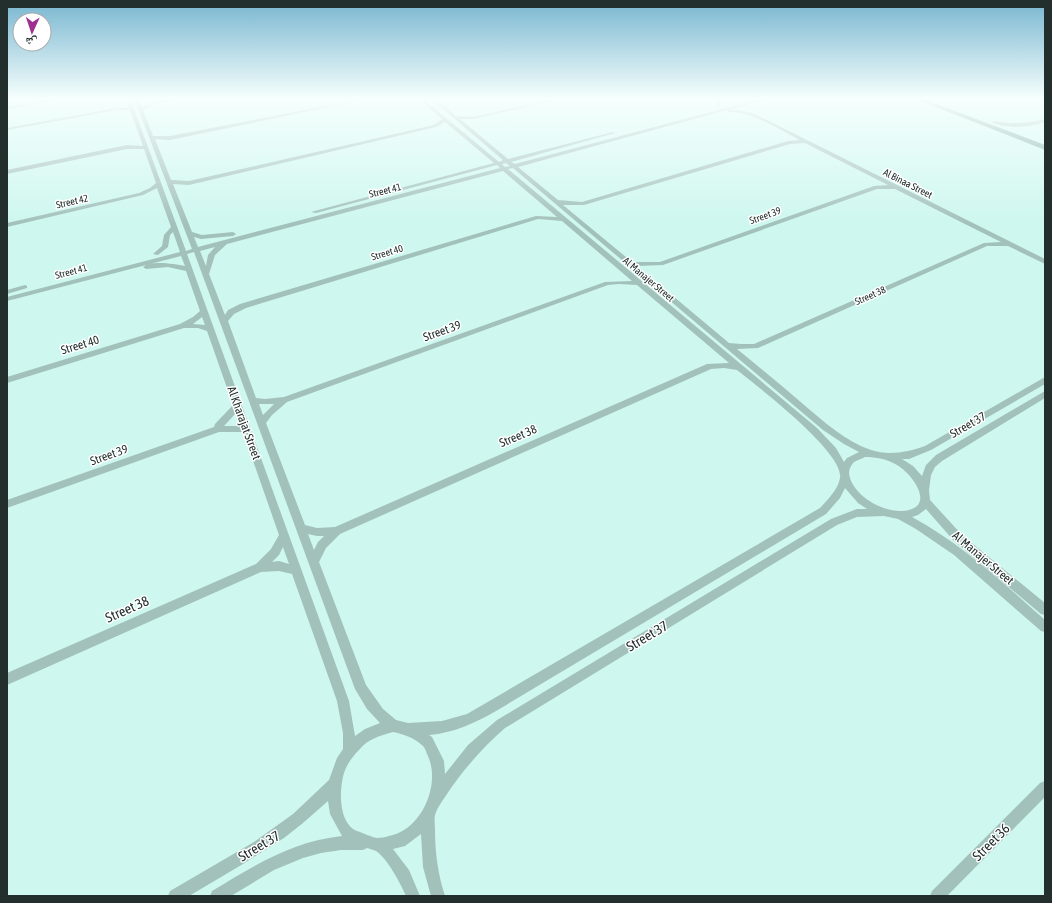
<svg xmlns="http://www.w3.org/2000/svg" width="1052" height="903" font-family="'Asap Condensed','Noto Naskh Arabic',sans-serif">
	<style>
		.built { fill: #cdf7ef }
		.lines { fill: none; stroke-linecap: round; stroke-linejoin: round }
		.street { fill: #a3c1bb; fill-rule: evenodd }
		.secondary { fill: #77a59c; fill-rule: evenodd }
		.labels { text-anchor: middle; stroke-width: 3; stroke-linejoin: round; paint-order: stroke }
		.far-street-label { font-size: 10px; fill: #222f2c; stroke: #fff }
		.street-label { font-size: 12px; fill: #222f2c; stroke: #fff }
		.near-street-label { font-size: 14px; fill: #222f2c; stroke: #fff }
	</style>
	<rect width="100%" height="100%" fill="#ebfffa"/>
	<!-- built -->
	<rect class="built" x="7" y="98" width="1038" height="798"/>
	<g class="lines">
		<!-- street -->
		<g class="street">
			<path d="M63,98H71L7,109V107Z"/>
			<path d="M126,98H130L186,251L192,249L134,98H138L142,107L154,102L183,98L181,99L155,104L143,110L153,136H170L367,98H373L170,140L155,139L171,180L189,181L434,125L442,119L418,98H422L499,162L503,160L430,98H434L456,116L473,117L558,98H564L562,99L473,119H460L508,159L613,132L615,133L511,162L515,164L764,98H769V99L729,110H739L755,114L1045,259V264L1008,246H987L758,348L737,349C759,367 781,385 803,404C823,421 845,441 871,450C889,456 908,452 925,446L1045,377V384L931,450L909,459H902L913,466L922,476L926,465L936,455L1045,391V398L942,461L935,467L931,475L929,490L930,500L962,535L1045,603V615L1041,614L954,541L926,509L918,515L912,517C962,544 1003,583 1045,620V632L1041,631L954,555L916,529L898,519L884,516L857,517L837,525L505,728C482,748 462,771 445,797C441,803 437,808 435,815C434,819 435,826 435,830C435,853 438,874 445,896H431L423,867L421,834L405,846L393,849L409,870L420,896H406C401,884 387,858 376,851C374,850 370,849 367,848L363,850H341L321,853L303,858L274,870L231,896H210L212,891C253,866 293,841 342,836L330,814L328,801L303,823L284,838L243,864L189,896H168L170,891L254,842L293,814L329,780L337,758L343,749V733L337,701L292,574L279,571L261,572L7,685V673L256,564L271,549L279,535L243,432H219L7,508V500L214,427L215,424L233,405L207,331L198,328H184L7,383V377L180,324L193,317L200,311L186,271L168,267L146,269L143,267C152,260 174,264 185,266L181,256L7,301V297L180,252L173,232L170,235L168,247L158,255L153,254L162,246L164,235L171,227L157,188L143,195L7,227V223L139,193L150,188L156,183L144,149H127L7,174V170L127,145L143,146L130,110H117L7,130V128L117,108H129ZM727,110L729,112C754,112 778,129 800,140L788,141L582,202L558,200L518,167ZM445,122L494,163L311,212L316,213L497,165L500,168L198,247L194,237L201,239L233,236L236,234L233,232L202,235L192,232L173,184L189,185L436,127ZM805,143L888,185L874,186L660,262H632L563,205H584L790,144ZM506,163L510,166L505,167L502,164ZM513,168L823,430L844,444L859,452L847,458L844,462L836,448L817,428L508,169ZM503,171L557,217L536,216L240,304L228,310L225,315L209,274L215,255L227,244ZM877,189H895L1001,242L984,243L754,344H741L729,343L637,266L663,265ZM538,219L562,221L632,281L605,282L284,397L265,399L256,398L228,321L234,314L246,308ZM215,247L208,255L206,266L200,251ZM194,252L355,689L367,709L380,723L365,729L355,736L349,701L187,254ZM619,284L637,285L729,363L707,364L335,527L317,528L305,525L266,423L272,415L287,402L608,285ZM202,317L205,325L193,324ZM724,368L737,370C757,386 845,453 840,478C838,490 827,500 820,508L467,714L442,721L408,723L396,720L383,709L366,685L319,562L326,548L340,534L711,369ZM259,404H274L263,415ZM236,413L241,426H224ZM865,457C876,457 887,459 897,465C914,475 937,509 902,511C881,512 851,494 849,473C849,469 851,465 854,462C857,460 862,459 865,457ZM845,488L858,503L867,509H857L831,519L497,720L468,745L445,774L444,761L432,737L429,735C454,733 475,723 496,711L826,514L840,498ZM308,534L317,536H324L318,542L314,550ZM283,547L289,564L279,561L272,562L279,555ZM393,732C403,734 415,738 423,746C425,748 426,751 427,754C442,783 422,830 389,836C386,837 381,838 377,838C371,837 363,833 357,831C338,823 339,789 344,773C347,764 353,756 359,750C368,739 379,736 393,732Z"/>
			<path d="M714,98H718L720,101V107L716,106V101Z"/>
			<path d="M1045,119V122C1030,127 1006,130 992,122L994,121C1012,124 1027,124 1045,119Z"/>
			<path d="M25,285L27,286V288L7,294V290Z"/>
			<path d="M1045,781V797L947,896H930L932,891L1040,783Z"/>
		</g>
		<!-- secondary -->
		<path class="secondary" d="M913,98H921L1045,145V150Z"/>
	</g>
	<!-- sky -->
	<linearGradient id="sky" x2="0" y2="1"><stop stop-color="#78b6d0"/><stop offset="0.44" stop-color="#f6fffd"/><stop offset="1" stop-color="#f6fffd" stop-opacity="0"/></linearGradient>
	<rect width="1052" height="224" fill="url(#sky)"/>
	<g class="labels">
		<!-- far-street labels -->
		<g class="far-street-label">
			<text transform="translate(908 183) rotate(27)" y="4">Al Binaa Street</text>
			<text transform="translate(385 190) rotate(-14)" y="4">Street 41</text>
			<text transform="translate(72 201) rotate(-13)" y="4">Street 42</text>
			<text transform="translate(765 215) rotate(-20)" y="4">Street 39</text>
			<text transform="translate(387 252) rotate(-17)" y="4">Street 40</text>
			<text transform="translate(71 271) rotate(-15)" y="4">Street 41</text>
			<text transform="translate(649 279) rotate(40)" y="4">Al Manajer Street</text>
			<text transform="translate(870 295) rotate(-24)" y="4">Street 38</text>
		</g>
		<!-- street labels -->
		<g class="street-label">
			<text transform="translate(442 331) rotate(-20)" y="4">Street 39</text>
			<text transform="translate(80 345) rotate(-17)" y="4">Street 40</text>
			<text transform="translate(244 423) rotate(70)" y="4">Al Kharajat Street</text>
			<text transform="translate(968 425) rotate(-30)" y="4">Street 37</text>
			<text transform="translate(518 436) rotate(-23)" y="4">Street 38</text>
			<text transform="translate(109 455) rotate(-20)" y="4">Street 39</text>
			<text transform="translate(983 558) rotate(40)" y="4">Al Manajer Street</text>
		</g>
		<!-- near-street labels -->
		<g class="near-street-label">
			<text transform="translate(127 609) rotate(-24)" y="5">Street 38</text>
			<text transform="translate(647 636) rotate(-31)" y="5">Street 37</text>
			<text transform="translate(991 842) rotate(-45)" y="5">Street 36</text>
			<text transform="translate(259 846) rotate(-31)" y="5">Street 37</text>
		</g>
	</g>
	<!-- border -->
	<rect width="1052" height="903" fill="none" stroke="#222f2c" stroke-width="16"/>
	<!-- north arrow -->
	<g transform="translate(32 32) rotate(183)"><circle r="19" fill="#ffffff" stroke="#a7acab"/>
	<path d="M0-3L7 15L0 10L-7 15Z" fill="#9e308f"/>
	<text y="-6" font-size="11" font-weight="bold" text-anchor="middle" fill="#222f2c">ش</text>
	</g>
</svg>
